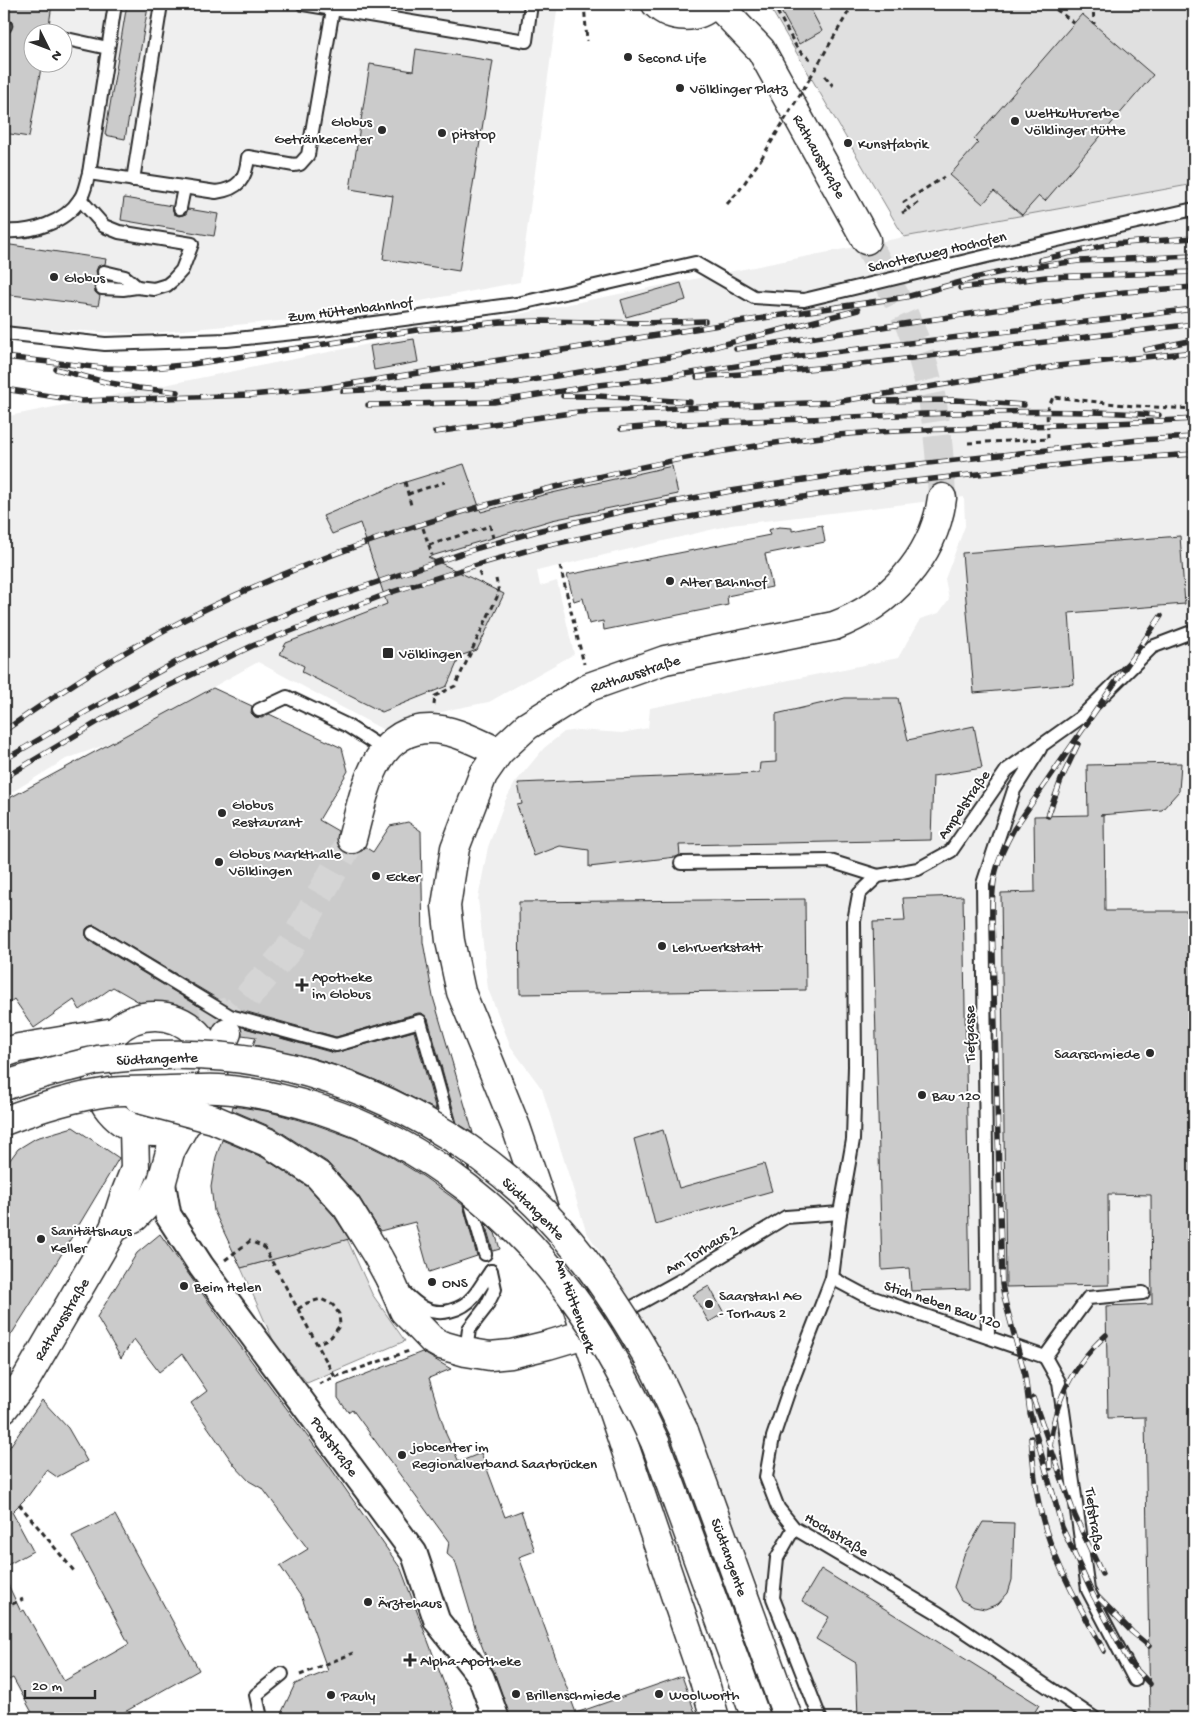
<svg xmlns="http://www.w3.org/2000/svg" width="1198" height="1722" font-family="'Gochi Hand',sans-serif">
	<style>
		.built { fill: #efefef; fill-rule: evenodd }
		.green { fill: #e0e0e0; stroke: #868686 }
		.building { fill: #cbcbcb; stroke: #2b2b2b }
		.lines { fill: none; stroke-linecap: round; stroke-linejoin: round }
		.secondary-tunnel { stroke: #d5d5d5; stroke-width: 28; stroke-dasharray: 28 14; stroke-linecap: butt }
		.service-casing { stroke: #2b2b2b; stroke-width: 16 }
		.minor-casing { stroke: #2b2b2b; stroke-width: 29 }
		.secondary-casing { stroke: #2b2b2b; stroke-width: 31 }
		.primary-casing { stroke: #2b2b2b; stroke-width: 31 }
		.path { stroke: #2b2b2b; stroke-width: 3; stroke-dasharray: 5 4; stroke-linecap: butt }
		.service { stroke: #fff; stroke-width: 12 }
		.minor { stroke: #fff; stroke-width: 25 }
		.secondary { stroke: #fff; stroke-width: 28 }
		.primary { stroke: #fff; stroke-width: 28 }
		.rail-casing { stroke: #2b2b2b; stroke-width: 5.5 }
		.rail { stroke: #fff; stroke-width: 4; stroke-dasharray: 11; stroke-linecap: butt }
		.primary-bridge-casing { stroke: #2b2b2b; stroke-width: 31; stroke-linecap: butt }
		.path-bridge { stroke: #2b2b2b; stroke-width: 3; stroke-dasharray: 5 4; stroke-linecap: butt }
		.primary-bridge { stroke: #fff; stroke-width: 28 }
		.poi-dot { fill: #2b2b2b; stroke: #fff; stroke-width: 2 }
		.labels { text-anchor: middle; stroke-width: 4; stroke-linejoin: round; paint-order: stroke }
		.poi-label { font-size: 15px; fill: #2b2b2b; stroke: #fff; text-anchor: start }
		.street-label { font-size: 15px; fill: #2b2b2b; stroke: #fff }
	</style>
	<rect width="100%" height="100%" fill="#fff"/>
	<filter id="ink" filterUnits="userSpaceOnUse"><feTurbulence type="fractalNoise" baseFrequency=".02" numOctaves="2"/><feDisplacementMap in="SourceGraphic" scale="10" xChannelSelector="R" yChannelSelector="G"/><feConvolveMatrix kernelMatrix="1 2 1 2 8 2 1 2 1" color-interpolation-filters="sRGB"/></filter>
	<g filter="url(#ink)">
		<!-- built -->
		<g class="built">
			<path d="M4,4H558L520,282L353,314L141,334L10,327L4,325ZM32,32H62V62H32Z"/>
			<path d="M1194,184V1718H812L705,1455L649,1327L586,1231L542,1089L511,1047L488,989L478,899L488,847L505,801L515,783L544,748L564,732L578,730L622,733L648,728L650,708L898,658L920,619L939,613L949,599L945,579L965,526L964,497L731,525L537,571L540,586L557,581L574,654L489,702L453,709L382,729L258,662L116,741L66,759L4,797V417L904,237Z"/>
		</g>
		<!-- green -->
		<g class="green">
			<path d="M768,4H1194V184L904,237Z"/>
			<path d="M347,1239L372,1294L405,1341L307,1383L274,1342L241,1268Z"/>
		</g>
		<!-- building -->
		<g class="building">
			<path d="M10,4H52L48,32H32V62H42L29,137L4,133V40L5,34L9,33L13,26L12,22L8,18Z"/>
			<path d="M127,4L148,7L125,139L105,135Z"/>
			<path d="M777,4H808L822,31L799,44Z"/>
			<path d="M1082,14L1153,75L1045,201L1039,196L1022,215L994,191L983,204L950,175L978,143L974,139Z"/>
			<path d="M416,49L493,61L459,271L383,259L393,196L350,189L370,64L413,71Z"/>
			<path d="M124,198L172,206L174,214L179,216L186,214L188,209L218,214L214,236L121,220Z"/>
			<path d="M4,244L106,259L105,264L98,266L96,271L98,278L102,280L98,281L94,287L95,292L100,296L98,306L4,294Z"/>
			<path d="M681,283L686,300L626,317L621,300Z"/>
			<path d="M414,339L418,362L374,370L370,346Z"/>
			<path d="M464,464L481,512L543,495L672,466L678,494L552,520L428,557L504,594L477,650L460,656L447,686L382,712L302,672L304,666L280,654L286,643L387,604L360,523L332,534L323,516L399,484Z"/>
			<path d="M822,525L825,542L765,554L772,587L727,596L728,605L604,630L603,621L589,624L583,598L574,601L567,575L770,535L768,530L779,527L792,528V531Z"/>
			<path d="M1180,536L1185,604L1069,613L1074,684L974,693L962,553Z"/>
			<path d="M213,688L252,706L251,713L255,717L262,718L269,714L342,748L348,771L319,820L338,831L337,843L341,850L348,854H356L363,850L365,847L373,852L390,826L408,822L421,831L423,942L433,997L473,1133L457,1123L428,1019L422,1013H418L336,1037L233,1008L94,925L90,926L86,929V936L89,940L220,1019L211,1031L198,1029L160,1014L113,987L80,1010L74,1000L34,1028L14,999L4,1007V801Z"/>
			<path d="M845,698H898L908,740L974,726L982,768L933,776L931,840L679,845L680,855L676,857L589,867V850L560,846L534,856L517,805L522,804L518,783L759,773L760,763L776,762V714Z"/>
			<path d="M1181,763L1179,791L1162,810L1100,815H1104L1105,911H1194V1718H1150L1145,1417L1108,1418L1106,1306L1152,1304L1151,1195L1108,1194L1109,1285L1006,1287L1001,893L1035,892L1034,816L1088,815L1087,765Z"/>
			<path d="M963,896L970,1289L911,1291L909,1268L882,1270L873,922L905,921L903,898Z"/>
			<path d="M805,899L806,990L520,994L519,902Z"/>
			<path d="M241,1027L334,1053L414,1031L436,1110L396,1089L354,1071L313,1058L253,1045L256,1037L242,1035Z"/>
			<path d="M233,1106L266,1111L314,1124L353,1138L390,1156L424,1177L463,1205L477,1256L429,1272L415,1222L380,1231L359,1197L327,1162L278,1130L232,1110Z"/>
			<path d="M73,1127L119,1158L49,1275L4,1346V1168L18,1149L36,1138Z"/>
			<path d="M663,1130L679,1188L764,1164L772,1191L655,1224L634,1139Z"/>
			<path d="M222,1140L262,1157L308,1187L334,1216L349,1239L241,1268L214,1211L211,1187L216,1157Z"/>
			<path d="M485,1223L495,1233L500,1249L493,1251Z"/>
			<path d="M160,1234L224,1324L330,1467L401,1569L457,1718H279L295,1684L328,1671L302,1598L280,1566L308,1549L263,1489L249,1481L235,1466L191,1403L207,1391L182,1354L159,1372L134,1339L121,1358L97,1317L137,1253Z"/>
			<path d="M709,1286L724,1313L709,1322L693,1295Z"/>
			<path d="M422,1352L451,1369L429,1378L446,1434L459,1462L481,1453L505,1517L521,1511L535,1551L519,1557L576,1713L682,1676L697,1718H510L494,1672L489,1664L476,1631L455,1561L447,1554L449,1542L352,1409L348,1412L338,1398V1385Z"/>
			<path d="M42,1400L68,1428L87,1461L57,1477L47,1470L28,1496L12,1512L33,1551L4,1567V1455Z"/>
			<path d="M115,1515L199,1670L114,1718H35L13,1678L4,1682V1576L21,1612L24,1610L64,1681L129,1644L72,1536Z"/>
			<path d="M983,1522L1014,1523L1012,1580L1008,1593L998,1604L985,1609L974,1607L961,1600L954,1587L964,1555Z"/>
			<path d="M821,1569L1039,1705L1031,1718H858L856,1663L816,1639L829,1617L802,1601Z"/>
		</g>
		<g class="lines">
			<!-- secondary-tunnel -->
			<g class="secondary-tunnel">
				<path d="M866,240C886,279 910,319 923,362C936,406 940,452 942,498"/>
				<path d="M202,1019L238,1008"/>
				<path d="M227,1033L238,1008L289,949L352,839"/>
			</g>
			<!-- service casing -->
			<g class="service-casing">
				<g id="service">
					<path d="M303,4L526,41L531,4"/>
					<path d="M4,26H5"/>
					<path d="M62,38L108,48"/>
					<path d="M89,173L216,192C239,189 246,179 248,157L294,165L300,164L308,155L333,9"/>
					<path d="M133,180L161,4"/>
					<path d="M80,199L104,226L119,232L192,244L182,270L173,280L167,285L154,289L137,287L123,289L102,288"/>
					<path d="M180,208L184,188"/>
					<path d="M4,231C31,233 65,223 80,199C85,192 86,182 89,173L115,4"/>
					<path d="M104,272L125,277L137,287"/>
					<path d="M4,333L105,344L227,340L314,331L517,304L695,263L754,297L804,300L987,256L1194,209"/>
					<path d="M259,710L287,697L346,725L385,750"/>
					<path d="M681,863L830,861L878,876"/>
					<path d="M93,933L230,1016L336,1045L420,1021L485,1254"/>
					<path d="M832,1278L862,1294L1045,1357"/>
					<path d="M403,1291C409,1297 416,1304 424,1308C440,1317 462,1310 473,1297C480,1289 485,1279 491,1271"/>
					<path d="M593,1329L685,1278L786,1217L840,1213"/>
					<path d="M988,1337L983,884L1014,790L1040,749"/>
					<path d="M466,1352L469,1329L486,1307L495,1289L491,1271"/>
					<path d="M1045,1357L1059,1382L1088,1590L1135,1680"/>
					<path d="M1045,1357L1088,1298L1143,1293"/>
					<path d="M794,1528L777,1558L773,1598L820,1718"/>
					<path d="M261,1718L256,1695L282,1674"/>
					<path d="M1094,1718L938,1613L794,1528L778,1508L766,1477L773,1437L791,1384L832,1278L840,1213L853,1140L855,1066L854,921L859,894L878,876L918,869L951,851L1007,770L1080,718L1152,647L1194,631"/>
				</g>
			</g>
			<!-- minor casing -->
			<g class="minor-casing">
				<path id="minor" d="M162,1181L168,1215L201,1266L414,1553L437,1621L481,1677L496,1718"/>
			</g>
			<!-- secondary casing -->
			<g class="secondary-casing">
				<g id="secondary">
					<path d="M656,4C672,19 697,20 713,4"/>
					<path d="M717,4L761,50L866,240"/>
					<path d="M352,839C364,796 373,728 431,729C454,729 478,743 499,752"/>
					<circle cx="155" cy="1074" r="58"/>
					<path d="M213,1064L227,1033"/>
					<path d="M114,1228L135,1217L153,1198L162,1181L170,1152L185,1125"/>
					<path d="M390,1279L404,1311L432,1340L441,1345L466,1352L490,1356L511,1354L548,1345L585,1334"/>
					<path d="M4,1408L25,1381L114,1228L124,1197L135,1169L134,1129"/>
					<path d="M715,1718L704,1680L516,1127L461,992L450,941L446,906L455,848L483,775L499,752L527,726L589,687L665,660L834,626C889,605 934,558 942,498"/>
				</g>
			</g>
			<!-- primary casing -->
			<g class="primary-casing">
				<g id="primary">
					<path d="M4,1053L19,1048L115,1032"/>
					<path d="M378,1257L390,1279"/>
					<path d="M684,1431L788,1718"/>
					<path d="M655,1442L756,1718"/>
				</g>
			</g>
			<!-- path -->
			<g class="path">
				<path d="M584,4L587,41"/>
				<path d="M773,4L798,50L810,59"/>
				<path d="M1049,4L1074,23"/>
				<path d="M1093,4L1094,24"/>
				<path d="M825,76L833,86"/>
				<path d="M810,78L853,4"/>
				<path d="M918,203L909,209L904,202L944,177"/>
				<path d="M727,204L739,191L761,159"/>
				<path d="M902,213L909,209"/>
				<path d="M968,443L1048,439L1047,411L1053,397L1134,406L1194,409"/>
				<path d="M405,482L411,505"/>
				<path d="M408,494L445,482"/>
				<path d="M423,528L432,555"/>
				<path d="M429,545L490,526L493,538"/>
				<path d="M560,566L584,664"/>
				<path d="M479,572L481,577"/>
				<path d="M434,705L435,696L455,686L499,593L496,579"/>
				<path d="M225,1260L250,1241L264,1247L335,1377"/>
				<path d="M298,1309L307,1303L321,1299L333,1305L339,1314L340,1325L331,1337L317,1344"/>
				<path d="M319,1384L335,1377L409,1351"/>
				<path d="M19,1504L74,1571"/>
				<path d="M4,1608L23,1599"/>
				<path d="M300,1675L353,1653"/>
			</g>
			<!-- service -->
			<use href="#service" class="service"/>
			<!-- minor -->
			<use href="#minor" class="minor"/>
			<!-- secondary -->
			<use href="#secondary" class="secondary"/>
			<!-- primary -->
			<use href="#primary" class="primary"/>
			<!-- rail casing -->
			<g class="rail-casing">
				<g id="rail">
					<path d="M1040,260L1111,244L1194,238"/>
					<path d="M960,288L1046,277L1194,272"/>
					<path d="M736,349L1082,297L1125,292L1194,287"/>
					<path d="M1145,350L1194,340"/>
					<path d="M4,357L103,368L142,369L193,364L417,330L501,322L543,321L644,323L705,321"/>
					<path d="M56,369L105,382L138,388L178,392"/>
					<path d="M697,377L786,371L871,363L1194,324"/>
					<path d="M4,389L82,401L251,395L324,388L782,315L906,297L979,277L1015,269L1079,261L1194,256"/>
					<path d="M343,391L514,383L682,355L858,310"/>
					<path d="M563,396H598L690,402"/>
					<path d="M877,401L956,400L1024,405"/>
					<path d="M368,405L494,402L599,385L653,379L800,356L1194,309"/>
					<path d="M621,429C691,422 760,421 830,418C939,413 1049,408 1159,415"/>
					<path d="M435,432L578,412L836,402L1057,366L1194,352"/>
					<path d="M1192,575L1194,573"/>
					<path d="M4,731C69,685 137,642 208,608C330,549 458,509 589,479C668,460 749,445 830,436C872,431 914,430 955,429C1035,425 1115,424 1194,419"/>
					<path d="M4,760L89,710L178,661L220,641L301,608L478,548L541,530L624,511L731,491L883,468L1139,440L1194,437"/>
					<path d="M4,778L101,720L168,686L252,646L389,593L483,563L540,547L623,529L777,501L896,483L1107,460L1194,454"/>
					<path d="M1048,816L1061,780L1078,744"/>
					<path d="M1033,1398L1075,1516L1102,1574"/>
					<path d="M1031,1438C1033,1458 1034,1479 1038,1499C1047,1551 1079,1605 1104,1651"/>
					<path d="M1050,1468C1047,1416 1068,1369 1106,1335"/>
					<path d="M1052,1490L1062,1527L1092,1593L1129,1662L1150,1684"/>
					<path d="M1053,1496L1030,1413L1025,1375L1005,1301L1002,1284L992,917C992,878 995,863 1014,829L1161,616"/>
					<path d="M1099,1598L1132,1632L1149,1646"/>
				</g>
			</g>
			<!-- rail -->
			<use href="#rail" class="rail"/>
			<!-- primary-bridge casing -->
			<g class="primary-bridge-casing">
				<g id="primary-bridge">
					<path d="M4,1086C24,1079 44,1073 65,1068C76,1066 87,1062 98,1060C153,1053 213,1052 268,1063C378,1085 484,1144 559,1229C596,1271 628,1321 655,1370C665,1390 674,1411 684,1431"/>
					<path d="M139,1099L213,1119L269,1143L318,1175L347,1207L378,1257"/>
					<path d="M4,1121C38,1108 73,1097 109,1092C129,1090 150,1091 170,1090C187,1090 203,1088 219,1089C253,1091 286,1099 319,1109C428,1144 517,1217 582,1310C611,1351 634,1397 655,1442"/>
				</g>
			</g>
			<!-- path-bridge -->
			<path class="path-bridge" d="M761,159L810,78"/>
			<!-- primary-bridge -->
			<use href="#primary-bridge" class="primary-bridge"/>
		</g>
	</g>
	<!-- markers -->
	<g class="poi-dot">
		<circle cx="628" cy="57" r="5"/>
		<circle cx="680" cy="88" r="5"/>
		<circle cx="1015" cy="121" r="5"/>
		<circle cx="382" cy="130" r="5"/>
		<circle cx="442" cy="133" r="5"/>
		<circle cx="848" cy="143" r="5"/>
		<circle cx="54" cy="277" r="5"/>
		<circle cx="670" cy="581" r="5"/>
		<rect x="382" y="647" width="12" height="12" rx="2.5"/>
		<circle cx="222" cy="813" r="5"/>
		<circle cx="219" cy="862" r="5"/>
		<circle cx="376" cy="876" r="5"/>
		<circle cx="662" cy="946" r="5"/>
		<path d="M299.5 977.5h5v5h5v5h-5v5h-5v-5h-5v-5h5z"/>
		<circle cx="1150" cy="1053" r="5"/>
		<circle cx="922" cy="1095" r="5"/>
		<circle cx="41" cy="1239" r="5"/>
		<circle cx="432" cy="1282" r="5"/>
		<circle cx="184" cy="1286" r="5"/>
		<circle cx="709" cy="1304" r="5"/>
		<circle cx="402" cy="1455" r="5"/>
		<circle cx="368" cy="1602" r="5"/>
		<path d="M407.5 1652.5h5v5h5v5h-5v5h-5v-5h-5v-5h5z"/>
		<circle cx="516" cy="1694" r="5"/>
		<circle cx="659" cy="1694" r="5"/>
		<circle cx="331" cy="1695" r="5"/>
	</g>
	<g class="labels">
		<!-- poi labels -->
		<g class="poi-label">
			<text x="638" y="62">Second Life</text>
			<text x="690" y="93">Völklinger Platz</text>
			<text x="1025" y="117">Weltkulturerbe<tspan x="1025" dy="17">Völklinger Hütte</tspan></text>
			<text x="372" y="126" text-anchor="end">Globus<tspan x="372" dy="17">Getränkecenter</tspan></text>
			<text x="452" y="138">pitstop</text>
			<text x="858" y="148">Kunstfabrik</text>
			<text x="64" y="282">Globus</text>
			<text x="680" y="586">Alter Bahnhof</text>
			<text x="399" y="658">Völklingen</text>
			<text x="232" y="809">Globus<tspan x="232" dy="17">Restaurant</tspan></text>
			<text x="229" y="858">Globus Markthalle<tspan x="229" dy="17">Völklingen</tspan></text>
			<text x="386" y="881">Ecker</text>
			<text x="672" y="951">Lehrwerkstatt</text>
			<text x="312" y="981">Apotheke<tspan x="312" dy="17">im Globus</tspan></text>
			<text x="1140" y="1058" text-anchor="end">Saarschmiede</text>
			<text x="932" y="1100">Bau 120</text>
			<text x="51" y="1235">Sanitätshaus<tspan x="51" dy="17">Keller</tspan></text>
			<text x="442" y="1287">ONS</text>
			<text x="194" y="1291">Beim Helen</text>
			<text x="719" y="1300">Saarstahl AG<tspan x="719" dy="17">- Torhaus 2</tspan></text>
			<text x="412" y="1451">jobcenter im<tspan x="412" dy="17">Regionalverband Saarbrücken</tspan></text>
			<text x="378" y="1607">Ärztehaus</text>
			<text x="420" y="1665">Alpha-Apotheke</text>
			<text x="526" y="1699">Brillenschmiede</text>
			<text x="669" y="1699">Woolworth</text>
			<text x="341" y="1700">Pauly</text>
		</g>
		<!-- street labels -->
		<g class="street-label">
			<text transform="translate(820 156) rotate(61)" y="5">Rathausstraße</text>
			<text transform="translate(937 251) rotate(-13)" y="5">Schotterweg Hochofen</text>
			<text transform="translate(350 309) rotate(-7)" y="5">Zum Hüttenbahnhof</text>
			<text transform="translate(635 673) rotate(-18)" y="5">Rathausstraße</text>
			<text transform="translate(963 804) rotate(-55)" y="5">Ampelstraße</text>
			<text transform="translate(969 1034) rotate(-91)" y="5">Tiefgasse</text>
			<text transform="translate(157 1058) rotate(-2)" y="5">Südtangente</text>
			<text transform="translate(534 1208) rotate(45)" y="5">Südtangente</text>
			<text transform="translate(701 1249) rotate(-31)" y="5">Am Torhaus 2</text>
			<text transform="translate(943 1304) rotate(19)" y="5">Stich neben Bau 120</text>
			<text transform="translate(576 1305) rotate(71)" y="5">Am Hüttenwerk</text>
			<text transform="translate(61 1319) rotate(-59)" y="5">Rathausstraße</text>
			<text transform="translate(335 1446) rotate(54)" y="5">Poststraße</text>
			<text transform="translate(1095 1519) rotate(82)" y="5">Tiefstraße</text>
			<text transform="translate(837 1534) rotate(31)" y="5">Hochstraße</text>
			<text transform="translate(730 1557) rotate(70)" y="5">Südtangente</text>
		</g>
	</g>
	<!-- margin -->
	<rect width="1198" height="1722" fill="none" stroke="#fff" stroke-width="20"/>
	<rect x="10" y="10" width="1178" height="1702" fill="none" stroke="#2b2b2b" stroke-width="2" filter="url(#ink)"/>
	<!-- north arrow -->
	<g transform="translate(48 48) rotate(132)"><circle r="24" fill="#ffffff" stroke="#aaaaaa"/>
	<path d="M0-4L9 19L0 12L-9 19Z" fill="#2b2b2b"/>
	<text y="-8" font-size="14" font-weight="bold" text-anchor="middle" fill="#2b2b2b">N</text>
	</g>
	<!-- scale -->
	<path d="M25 1690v8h70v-8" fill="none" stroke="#2b2b2b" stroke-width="2.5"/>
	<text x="32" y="1690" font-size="15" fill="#2b2b2b" stroke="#ffffff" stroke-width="4" paint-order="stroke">20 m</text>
</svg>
